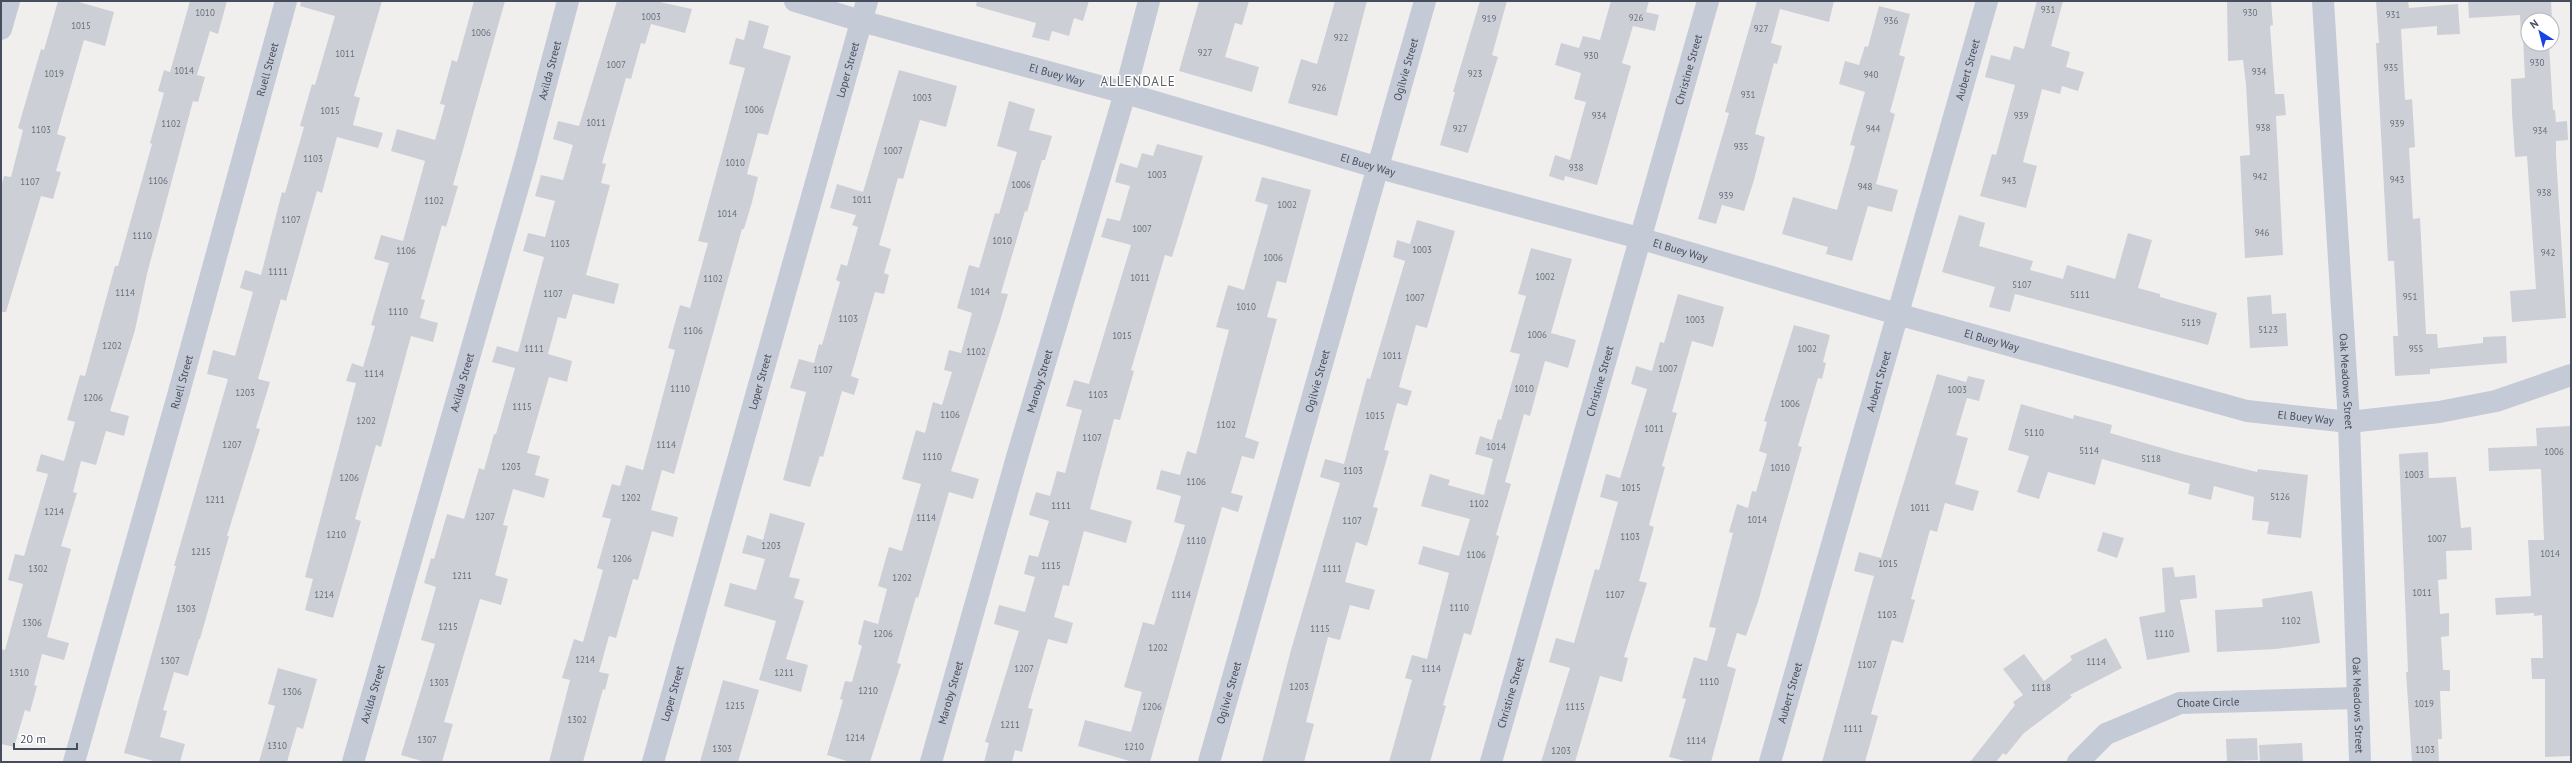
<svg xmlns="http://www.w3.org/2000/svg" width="2572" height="763" font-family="'PT Sans',sans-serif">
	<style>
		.building { fill: #cdcfd6 }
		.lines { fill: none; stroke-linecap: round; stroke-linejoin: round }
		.minor { stroke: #c4cad6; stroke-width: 22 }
		.labels { text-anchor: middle; stroke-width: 3; stroke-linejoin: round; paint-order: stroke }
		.number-label { font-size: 9px; fill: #686e7a }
		.street-label { font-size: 11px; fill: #464d5c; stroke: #fff }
		.quarter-label { font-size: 13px; letter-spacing: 1px; fill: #5b5d64; stroke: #fff }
	</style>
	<rect width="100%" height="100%" fill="#f1efee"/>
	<!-- building -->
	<g class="building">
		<path d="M58,1H75L114,12L105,46L84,40L57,134L66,137L56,171L61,172L53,199L41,196L6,312H1V187L4,176L11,177L23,130L18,128L41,49L44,50Z"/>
		<path d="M190,1H227L218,34L210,31L197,75L205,77L198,102L193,101L147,274L135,330L110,411L129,416L124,436L106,431L96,465L81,461L73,492L77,493L61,546L71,549L47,637L69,643L64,660L42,654L34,685L37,686L30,712L25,710L14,747L1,744V649L5,650L23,584L8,580L15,554L24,556L48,474L36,471L41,454L64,461L75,422L67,420L80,375L85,376L115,266H118L152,144L150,143L164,93L158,91L164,70L170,72Z"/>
		<path d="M301,1H382L354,96L360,98L353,125L383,133L378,148L337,137L322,193L317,191L286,301L281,299L258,379L270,382L256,428L260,429L227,536H229L200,639H199L188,676L174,672L163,710L167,711L160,737L185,744L180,762H157L124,753L176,566H174L228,379L207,374L213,350L235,356L253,292L240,288L245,270L261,275L282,192L285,193L304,127L300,126L312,84L315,85L335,16L300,6Z"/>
		<path d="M474,1H505L453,185L458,186L446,227L442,225L421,299L425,300L420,318L438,323L433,342L411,336L381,447L376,445L355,519L361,521L333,618L305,610L313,579L305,577L356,383L346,381L352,363L363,367L375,326L371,325L389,263L374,259L381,235L403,241L425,161L391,151L397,129L435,140L445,105L440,104L452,60L457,62Z"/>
		<path d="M617,1H655L692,9L685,33L651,24L645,44L641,43L631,79L626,78L602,163L606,164L601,183L610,185L586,275L619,284L614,304L573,294L566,319L558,317L548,354L572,361L567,382L549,377L527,453L540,456L535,475L549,479L544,498L513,489L503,525L508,526L495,575L508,579L501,605L480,599L444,722L453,724L442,762H425L401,755L435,644L421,640L436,587L424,583L431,558L434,559L447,514L464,519L479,468L484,470L494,434H496L515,368L492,362L497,346L518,352L544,257L523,251L528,233L545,237L555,201L535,196L541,175L563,180L573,145L553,139L558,121L579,126Z"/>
		<path d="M977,1H1089L1083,21L1074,18L1069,36L1052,31L1049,41L1032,37L1036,23L976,6Z"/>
		<path d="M1199,1H1249L1242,25L1235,23L1225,57L1259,67L1252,92L1179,71Z"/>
		<path d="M1335,1H1367L1337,116L1288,103L1301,59L1317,64Z"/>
		<path d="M1480,1H1507L1492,55L1498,57L1468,153L1440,145L1455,92H1453Z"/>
		<path d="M1611,1H1649L1646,12L1659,15L1655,31L1633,26L1622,63L1631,66L1597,185L1565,176L1564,181L1549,176L1555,155L1570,160L1586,102L1574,99L1581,73L1555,65L1561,43L1579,48L1583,36L1600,40Z"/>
		<path d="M1757,1H1834L1829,22L1780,9L1771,43L1782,46L1777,64L1774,63L1755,134L1765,137L1754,180L1744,211L1722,205L1716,224L1698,219L1729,113L1725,112Z"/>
		<path d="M2037,1H2063L2051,46L2070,52L2066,67L2084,72L2078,91L2062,86L2060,94L2042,89L2023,162L2037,166L2026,208L1980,196L1992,154L1996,155L2015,85L1985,77L1991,55L2010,60L2014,46L2024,49Z"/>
		<path d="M2227,1H2271L2273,25L2270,26L2275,94H2284L2286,115L2276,116L2283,255L2245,258L2240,156L2250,155L2246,85L2243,60L2228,61Z"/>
		<path d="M2376,1H2408L2409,8L2458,4L2460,34L2437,35V26L2401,29L2405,100L2412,99L2415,147L2409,148L2413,219L2420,218L2426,334H2437L2438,348L2483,343V337L2506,336L2507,363L2430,369V374L2395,376L2393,336H2398L2394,261H2388L2376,43H2379Z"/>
		<path d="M2468,1H2551L2552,20H2528V44H2549L2553,110H2555L2556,122L2567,121L2568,140L2556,141V155L2566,318L2512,322L2510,291L2536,289L2527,156L2515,157L2512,113L2511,79L2525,78L2523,37H2521L2520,15L2469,18Z"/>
		<path d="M1879,6L1910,14L1899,55L1905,57L1890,112L1895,114L1876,184L1898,190L1892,212L1868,206L1852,261L1826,254L1828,247L1782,234L1793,197L1837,210L1855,146L1850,145L1865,92L1839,84L1845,61L1859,65L1865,46L1868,47Z"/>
		<path d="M749,20L769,26L763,48L791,56L768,135L758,133L747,174L758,177L752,202L744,229H742L674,474L662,470L651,510L678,517L673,537L652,531L638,580L633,579L616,638L609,636L599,672L609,674L605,690L603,689L583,762H549L570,680L562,678L574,639L583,642L603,570L597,568L611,519L602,517L612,484L620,486L626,465L643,470L675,350L668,348L680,305L690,308L708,243L698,241L745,68L729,64L736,38L744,40Z"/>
		<path d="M899,70L957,86L946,127L920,120L903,179L898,178L879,245L891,249L884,273L889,275L884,294L875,292L851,376L859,379L854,395L842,391L823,457L820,456L810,487L783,480L806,392L790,388L799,359L814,363L819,344L822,345L840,282L836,280L841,264L847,266L858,227L852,225L856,215L830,208L837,184L863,192Z"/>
		<path d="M1009,101L1035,109L1029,130L1052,136L1045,160H1042L1027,212L1025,211L1001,293L1008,294L1000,321L951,471L979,479L973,499L949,492L918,598L916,597L897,663L901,664L870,762H850L827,755L843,700L840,699L845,681L852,682L862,646L858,644L864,620L878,624L887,589L878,586L889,547L902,551L921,484L902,479L916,430L925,433L933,402L942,405L952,372L944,370L949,350L961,353L972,313L957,308L969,265L979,268L995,213L999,214L1017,152L997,146Z"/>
		<path d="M1157,144L1203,156L1172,257L1165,255L1131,370L1134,371L1120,420L1114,419L1090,509L1132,521L1126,543L1084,531L1069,586L1063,585L1054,617L1073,623L1067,644L1048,639L1028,708L1033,709L1022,752L1015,750L1012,762H984L989,743L985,742L1019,631L994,624L999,605L1025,612L1035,577L1024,574L1029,555L1038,557L1049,521L1029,515L1036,492L1050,496L1057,471L1065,473L1082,410L1066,406L1074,380L1089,384L1131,245L1101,237L1107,218L1120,221L1130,186L1115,182L1120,163L1137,168L1142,153L1153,156Z"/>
		<path d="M1262,177L1311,190L1286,283L1277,281L1267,317L1277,319L1245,437L1259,442L1254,459L1242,456L1231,493L1243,496L1238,512L1222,507L1150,762H1133L1078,746L1085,720L1131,732L1142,692L1124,687L1143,622L1154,625L1185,525L1174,522L1181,496L1156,489L1161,470L1180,475L1187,451L1196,454L1229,330L1216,327L1228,285L1244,290L1268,205L1255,201Z"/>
		<path d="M1959,215L1985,223L1979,246L2033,261L2030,270L2063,279L2067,265L2115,279L2128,233L2152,240L2138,288L2160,294V297L2217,313L2208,345L2015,294L2010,312L1989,307L1995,287L1942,272Z"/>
		<path d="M1417,220L1455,231L1427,328L1416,325L1399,387L1412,391L1407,406L1397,403L1384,450L1389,451L1373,507L1378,508L1367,546L1356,542L1345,582L1375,590L1369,610L1350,605L1340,640L1328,637L1306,722L1314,724L1304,762H1262L1291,650L1340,483L1320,477L1325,459L1344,464L1367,378L1370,379L1405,261L1393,257L1397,240L1410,244Z"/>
		<path d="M1531,248L1572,259L1551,333L1576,340L1568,368L1545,361L1530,416L1524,414L1505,482L1511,484L1496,535L1499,536L1471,635L1464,633L1443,705L1446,706L1430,762H1389L1412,680L1405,678L1412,655L1427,659L1449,573L1418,564L1423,546L1459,556L1470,519L1421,506L1430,474L1450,480L1448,485L1484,495L1493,459L1475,454L1480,436L1492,440L1498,419L1501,420L1520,354L1510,352L1526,296L1518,294Z"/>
		<path d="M1678,294L1724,307L1713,347L1692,341L1672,412L1677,413L1662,466L1665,467L1649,525L1654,527L1639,581L1647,583L1624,657L1628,658L1622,682L1600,676L1575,762H1541L1570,668L1549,662L1556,638L1574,643L1595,569L1599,570L1618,502L1600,497L1606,474L1620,478L1647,389L1631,384L1636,366L1652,371L1660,342L1664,343Z"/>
		<path d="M2271,295L2272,314L2286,313L2288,346L2250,348L2247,297Z"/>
		<path d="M1794,325L1830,335L1823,362L1826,363L1822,379L1818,378L1798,446L1802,447L1758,602L1746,636L1737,633L1727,666L1736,669L1711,762H1689L1669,757L1686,699L1682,698L1694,657L1707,661L1716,628L1709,627L1733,533L1729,532L1737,504L1748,508L1752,491L1756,492L1767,454L1759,451L1767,422L1764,421Z"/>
		<path d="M1937,374L1966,382L1968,376L1985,380L1979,401L1967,398L1956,435L1968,438L1955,484L1979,491L1973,511L1945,503L1937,532L1930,530L1911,599L1915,600L1903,643L1892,640L1871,714L1878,716L1865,762H1822L1874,576L1854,571L1859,552L1881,558Z"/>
		<path d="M2021,404L2073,419L2074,415L2112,425L2110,433L2183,454L2257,472L2258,469L2308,475L2301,538L2267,534L2269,522L2252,520L2254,497L2214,486L2211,500L2188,494L2190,484L2102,459L2095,485L2048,472L2039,499L2017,492L2029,456L2008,450Z"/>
		<path d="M2570,426L2571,756L2545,757V679H2532L2531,658H2543L2542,615L2534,616V613L2496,615L2495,598L2531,596L2528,540H2544L2541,469L2489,471L2488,448L2537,446L2536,428Z"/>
		<path d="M2428,452L2429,478L2456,477L2461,528L2471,527L2472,550L2446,551L2447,579L2438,580L2440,614L2449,613V636L2441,637L2443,670H2450V691H2440L2442,739H2438L2439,762H2412L2406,672H2408L2399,454Z"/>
		<path d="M770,513L805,523L789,577L800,579L794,598L804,601L786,659L808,665L801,692L759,680L776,621L724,606L730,583L756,590L765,559L742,553L747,535L763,540Z"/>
		<path d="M2103,532L2124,538L2117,558L2097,551Z"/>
		<path d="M2173,567L2175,577L2195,575L2197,598L2180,600L2190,652L2147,660L2139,617L2165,612L2162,568Z"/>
		<path d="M2312,591L2320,643L2276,649L2217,652L2215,610L2263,607L2262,599Z"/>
		<path d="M2106,638L2122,668L2070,695L2072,697L2024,733L2006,755L2003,753L1996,762H1970L2015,705L2013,702L2023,695L2003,669L2024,654L2044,681L2072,660L2070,656Z"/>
		<path d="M278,668L317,679L303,729L297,727L287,762H259L275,706L268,704Z"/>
		<path d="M723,680L759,690L738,762H700Z"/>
		<path d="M2257,738L2258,760L2227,761L2226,739Z"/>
		<path d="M2302,743L2303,762H2260L2259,745Z"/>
	</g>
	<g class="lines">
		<!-- minor -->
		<g class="minor">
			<path id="s1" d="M795,1L861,21L1125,93L1379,168L1639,238L1897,314L2247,411L2349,422L2439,412L2496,401L2571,375"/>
			<path id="s2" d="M2323,1L2349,422L2360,762"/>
			<path d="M1,29L9,1"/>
			<path id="s3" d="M74,762L179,392L286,1"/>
			<path id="s4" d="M353,762L526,159L568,1"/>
			<path id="s5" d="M653,762L867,1"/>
			<path id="s6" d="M931,762L1017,457L1125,93L1149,1"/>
			<path id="s7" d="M1209,762L1425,1"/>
			<path id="s8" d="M1491,762L1708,1"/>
			<path id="s9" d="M1770,762L1987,1"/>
			<path id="s10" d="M2078,762L2106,734L2180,703L2357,698"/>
		</g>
	</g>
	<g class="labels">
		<!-- number labels -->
		<g class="number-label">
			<text x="2048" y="13">931</text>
			<text x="205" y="16">1010</text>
			<text x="2250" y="16">930</text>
			<text x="2393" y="18">931</text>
			<text x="651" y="20">1003</text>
			<text x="1636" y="21">926</text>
			<text x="1489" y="22">919</text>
			<text x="1891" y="24">936</text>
			<text x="81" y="29">1015</text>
			<text x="1761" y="32">927</text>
			<text x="481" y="36">1006</text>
			<text x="1341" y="41">922</text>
			<text x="1205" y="56">927</text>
			<text x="345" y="57">1011</text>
			<text x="1591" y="59">930</text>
			<text x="2537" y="66">930</text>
			<text x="616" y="68">1007</text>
			<text x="2391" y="71">935</text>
			<text x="184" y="74">1014</text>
			<text x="2259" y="75">934</text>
			<text x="54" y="77">1019</text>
			<text x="1475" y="77">923</text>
			<text x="1871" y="78">940</text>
			<text x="1319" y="91">926</text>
			<text x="1748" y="98">931</text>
			<text x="922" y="101">1003</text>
			<text x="754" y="113">1006</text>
			<text x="330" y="114">1015</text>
			<text x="1599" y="119">934</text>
			<text x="2021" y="119">939</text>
			<text x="596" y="126">1011</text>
			<text x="171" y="127">1102</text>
			<text x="2397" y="127">939</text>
			<text x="2263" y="131">938</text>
			<text x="1460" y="132">927</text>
			<text x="1873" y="132">944</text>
			<text x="41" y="133">1103</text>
			<text x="2540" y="134">934</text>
			<text x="1741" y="150">935</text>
			<text x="893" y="154">1007</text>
			<text x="313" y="162">1103</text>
			<text x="735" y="166">1010</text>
			<text x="1576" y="171">938</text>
			<text x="1157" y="178">1003</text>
			<text x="2260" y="180">942</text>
			<text x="2397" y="183">943</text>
			<text x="158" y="184">1106</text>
			<text x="2009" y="184">943</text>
			<text x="30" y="185">1107</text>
			<text x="1021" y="188">1006</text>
			<text x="1865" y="190">948</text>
			<text x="2544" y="196">938</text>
			<text x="1726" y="199">939</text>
			<text x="862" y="203">1011</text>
			<text x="434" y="204">1102</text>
			<text x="1287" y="208">1002</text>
			<text x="727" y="217">1014</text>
			<text x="291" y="223">1107</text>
			<text x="1142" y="232">1007</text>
			<text x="2262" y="236">946</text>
			<text x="142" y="239">1110</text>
			<text x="1002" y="244">1010</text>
			<text x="560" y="247">1103</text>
			<text x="1422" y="253">1003</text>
			<text x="406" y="254">1106</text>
			<text x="2548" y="256">942</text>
			<text x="1273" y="261">1006</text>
			<text x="278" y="275">1111</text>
			<text x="1545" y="280">1002</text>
			<text x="1140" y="281">1011</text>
			<text x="713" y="282">1102</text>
			<text x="2022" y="288">5107</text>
			<text x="980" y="295">1014</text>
			<text x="125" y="296">1114</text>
			<text x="553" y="297">1107</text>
			<text x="2080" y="298">5111</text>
			<text x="2410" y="300">951</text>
			<text x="1415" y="301">1007</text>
			<text x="1246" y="310">1010</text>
			<text x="398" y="315">1110</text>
			<text x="848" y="322">1103</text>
			<text x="1695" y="323">1003</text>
			<text x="2191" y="326">5119</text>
			<text x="2268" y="333">5123</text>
			<text x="693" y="334">1106</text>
			<text x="1537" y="338">1006</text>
			<text x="1122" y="339">1015</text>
			<text x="112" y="349">1202</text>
			<text x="534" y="352">1111</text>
			<text x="1807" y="352">1002</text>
			<text x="2416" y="352">955</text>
			<text x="976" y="355">1102</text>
			<text x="1392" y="359">1011</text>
			<text x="1668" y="372">1007</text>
			<text x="823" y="373">1107</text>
			<text x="374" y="377">1114</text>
			<text x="680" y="392">1110</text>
			<text x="1524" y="392">1010</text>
			<text x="1957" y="393">1003</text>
			<text x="245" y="396">1203</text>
			<text x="1098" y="398">1103</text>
			<text x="93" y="401">1206</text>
			<text x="1790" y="407">1006</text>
			<text x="522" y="410">1115</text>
			<text x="950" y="418">1106</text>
			<text x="1375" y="419">1015</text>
			<text x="366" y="424">1202</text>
			<text x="1226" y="428">1102</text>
			<text x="1654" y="432">1011</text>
			<text x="2034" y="436">5110</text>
			<text x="1092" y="441">1107</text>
			<text x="232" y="448">1207</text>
			<text x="666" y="448">1114</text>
			<text x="1496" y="450">1014</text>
			<text x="2089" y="454">5114</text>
			<text x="2554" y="455">1006</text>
			<text x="932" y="460">1110</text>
			<text x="2151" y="462">5118</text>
			<text x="511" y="470">1203</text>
			<text x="1780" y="471">1010</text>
			<text x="1353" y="474">1103</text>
			<text x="2414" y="478">1003</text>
			<text x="349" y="481">1206</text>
			<text x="1196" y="485">1106</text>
			<text x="1631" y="491">1015</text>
			<text x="2280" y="500">5126</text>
			<text x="631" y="501">1202</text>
			<text x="215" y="503">1211</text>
			<text x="1479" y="507">1102</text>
			<text x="1061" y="509">1111</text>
			<text x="1920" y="511">1011</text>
			<text x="54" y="515">1214</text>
			<text x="485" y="520">1207</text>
			<text x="926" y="521">1114</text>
			<text x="1757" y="523">1014</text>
			<text x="1352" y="524">1107</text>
			<text x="336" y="538">1210</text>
			<text x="1630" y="540">1103</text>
			<text x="2437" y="542">1007</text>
			<text x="1196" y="544">1110</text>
			<text x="771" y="549">1203</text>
			<text x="201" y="555">1215</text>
			<text x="2550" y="557">1014</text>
			<text x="1476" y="558">1106</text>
			<text x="622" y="562">1206</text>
			<text x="1888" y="567">1015</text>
			<text x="1051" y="569">1115</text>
			<text x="38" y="572">1302</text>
			<text x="1332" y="572">1111</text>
			<text x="462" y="579">1211</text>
			<text x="902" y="581">1202</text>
			<text x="2422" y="596">1011</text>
			<text x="324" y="598">1214</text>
			<text x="1181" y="598">1114</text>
			<text x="1615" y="598">1107</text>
			<text x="1459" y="611">1110</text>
			<text x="186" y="612">1303</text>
			<text x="1887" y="618">1103</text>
			<text x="2291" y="624">1102</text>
			<text x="32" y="626">1306</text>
			<text x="448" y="630">1215</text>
			<text x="1320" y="632">1115</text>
			<text x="883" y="637">1206</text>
			<text x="2164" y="637">1110</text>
			<text x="1158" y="651">1202</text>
			<text x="585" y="663">1214</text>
			<text x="170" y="664">1307</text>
			<text x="2096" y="665">1114</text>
			<text x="1867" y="668">1107</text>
			<text x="1024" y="672">1207</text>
			<text x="1431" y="672">1114</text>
			<text x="19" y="676">1310</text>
			<text x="784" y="676">1211</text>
			<text x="1709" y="685">1110</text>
			<text x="439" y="686">1303</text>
			<text x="1299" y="690">1203</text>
			<text x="2041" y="691">1118</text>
			<text x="868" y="694">1210</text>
			<text x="292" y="695">1306</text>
			<text x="2424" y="707">1019</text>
			<text x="735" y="709">1215</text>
			<text x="1152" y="710">1206</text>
			<text x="1575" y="710">1115</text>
			<text x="577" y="723">1302</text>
			<text x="1010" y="728">1211</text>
			<text x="1853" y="732">1111</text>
			<text x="855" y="741">1214</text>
			<text x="427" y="743">1307</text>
			<text x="1696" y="744">1114</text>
			<text x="277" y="749">1310</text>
			<text x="1134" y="750">1210</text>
			<text x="722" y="752">1303</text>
			<text x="2425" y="753">1103</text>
			<text x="1561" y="754">1203</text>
		</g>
		<!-- street labels -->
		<g class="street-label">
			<text dy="4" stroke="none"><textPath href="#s3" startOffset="719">Ruell Street</textPath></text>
			<text dy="4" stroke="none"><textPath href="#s5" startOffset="719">Loper Street</textPath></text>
			<text dy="4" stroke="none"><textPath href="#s4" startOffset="719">Axilda Street</textPath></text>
			<text dy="4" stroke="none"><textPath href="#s7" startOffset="720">Ogilvie Street</textPath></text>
			<text dy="4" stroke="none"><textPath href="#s8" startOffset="720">Christine Street</textPath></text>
			<text dy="4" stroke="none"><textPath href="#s9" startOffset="720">Aubert Street</textPath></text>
			<text dy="4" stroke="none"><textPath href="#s1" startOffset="272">El Buey Way</textPath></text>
			<text dy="4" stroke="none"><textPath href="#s1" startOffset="596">El Buey Way</textPath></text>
			<text dy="4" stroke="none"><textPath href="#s1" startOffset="920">El Buey Way</textPath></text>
			<text dy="4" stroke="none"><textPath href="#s1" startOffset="1244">El Buey Way</textPath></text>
			<text dy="4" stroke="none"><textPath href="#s5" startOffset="395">Loper Street</textPath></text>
			<text dy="4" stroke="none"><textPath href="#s6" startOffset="396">Maroby Street</textPath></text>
			<text dy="4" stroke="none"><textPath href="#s8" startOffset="396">Christine Street</textPath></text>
			<text dy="4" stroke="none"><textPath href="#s9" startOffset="396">Aubert Street</textPath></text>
			<text dy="4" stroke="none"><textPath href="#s2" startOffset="381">Oak Meadows Street</textPath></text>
			<text dy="4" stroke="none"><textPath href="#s3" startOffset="395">Ruell Street</textPath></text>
			<text dy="4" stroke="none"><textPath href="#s4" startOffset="395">Axilda Street</textPath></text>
			<text dy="4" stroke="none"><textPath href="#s7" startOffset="396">Ogilvie Street</textPath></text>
			<text dy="4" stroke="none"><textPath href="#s1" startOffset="1568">El Buey Way</textPath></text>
			<text dy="4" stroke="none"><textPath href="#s4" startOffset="71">Axilda Street</textPath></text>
			<text dy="4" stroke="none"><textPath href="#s5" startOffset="71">Loper Street</textPath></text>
			<text dy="4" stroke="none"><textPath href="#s6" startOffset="72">Maroby Street</textPath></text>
			<text dy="4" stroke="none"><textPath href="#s7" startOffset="72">Ogilvie Street</textPath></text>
			<text dy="4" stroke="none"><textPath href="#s8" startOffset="72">Christine Street</textPath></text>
			<text dy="4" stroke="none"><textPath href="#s9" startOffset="72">Aubert Street</textPath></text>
			<text dy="4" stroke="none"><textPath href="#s10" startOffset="148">Choate Circle</textPath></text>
			<text dy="4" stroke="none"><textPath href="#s2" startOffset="705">Oak Meadows Street</textPath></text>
		</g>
		<!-- quarter labels -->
		<g class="quarter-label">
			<text x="1138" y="86">ALLENDALE</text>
		</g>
	</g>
	<!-- border -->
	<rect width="2572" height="763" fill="none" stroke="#464d5c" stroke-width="4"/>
	<!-- north arrow -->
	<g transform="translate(2540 32) rotate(324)"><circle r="19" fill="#ffffff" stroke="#b5b8be"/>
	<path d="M0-3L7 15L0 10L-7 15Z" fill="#1543e4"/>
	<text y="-6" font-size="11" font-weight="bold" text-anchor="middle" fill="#464d5c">N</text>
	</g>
	<!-- scale -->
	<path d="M14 743v6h63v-6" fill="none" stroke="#464d5c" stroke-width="2"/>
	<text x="20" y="743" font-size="12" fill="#464d5c" stroke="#ffffff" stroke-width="3" paint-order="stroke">20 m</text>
</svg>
